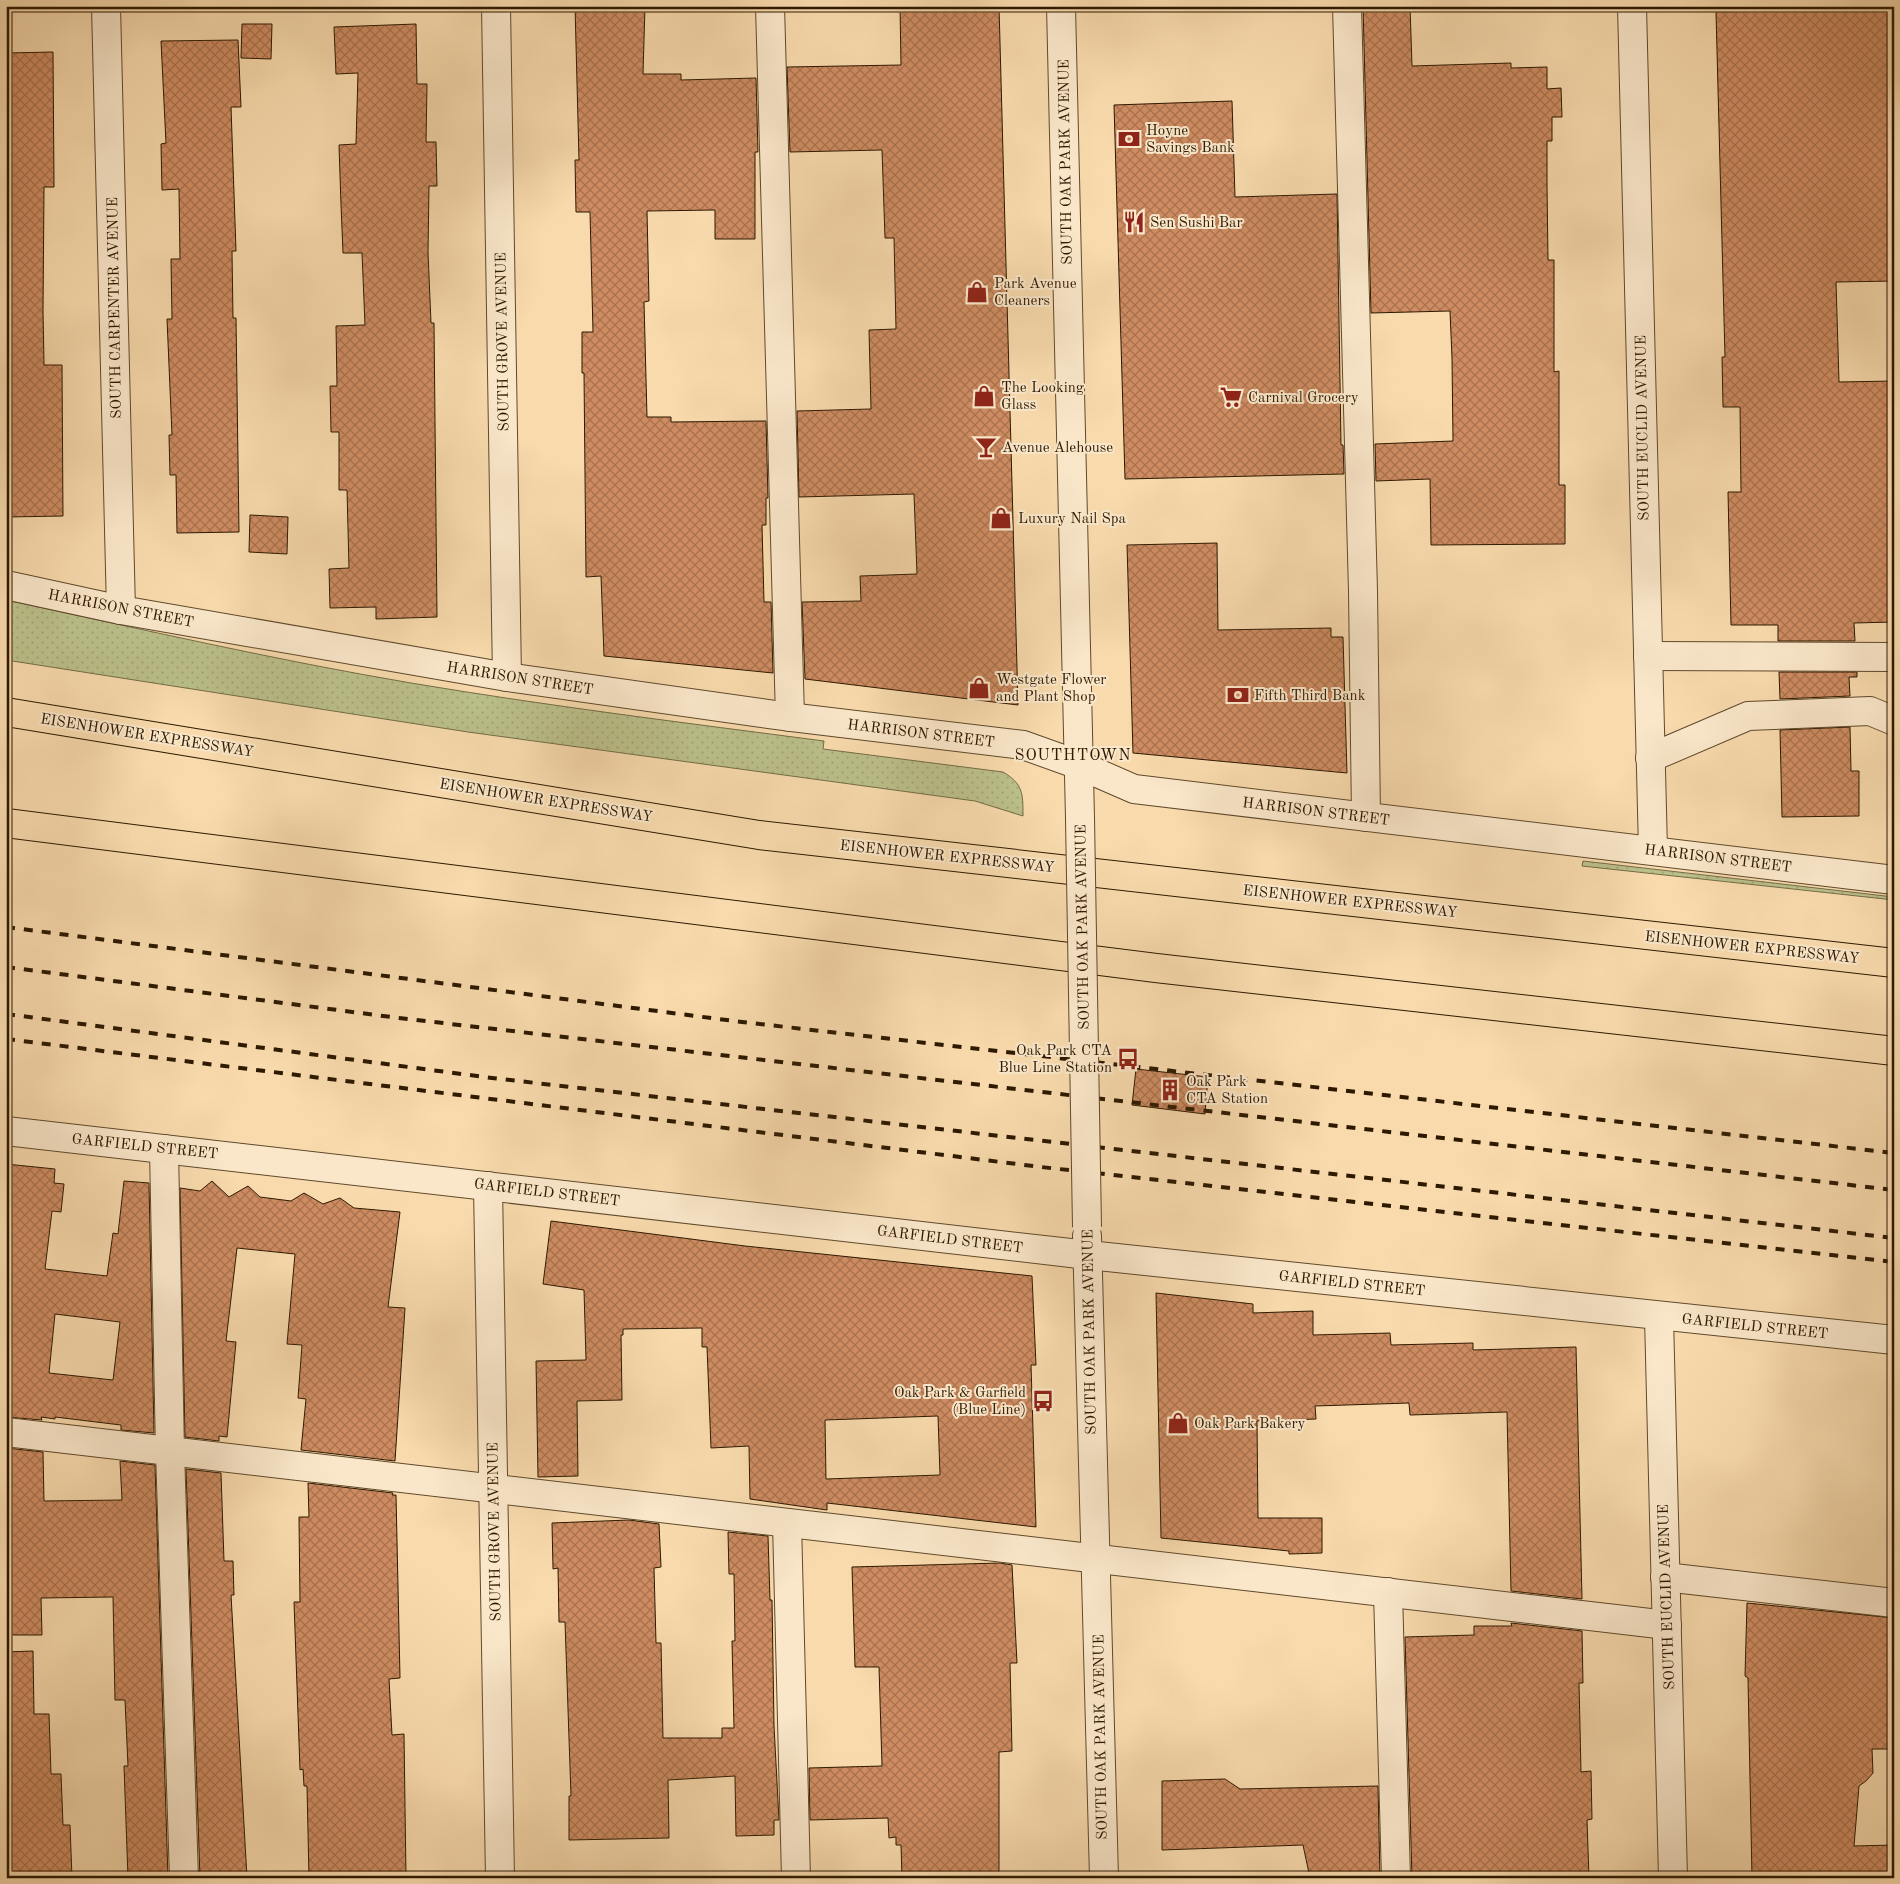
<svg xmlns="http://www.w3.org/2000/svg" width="1900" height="1884" font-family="'Old Standard TT',serif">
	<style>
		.grass { fill: url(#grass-dots); stroke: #746c46 }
		.building { fill: url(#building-cross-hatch); stroke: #2d1900; fill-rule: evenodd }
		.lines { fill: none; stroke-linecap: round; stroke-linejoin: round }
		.minor-casing { stroke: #60492b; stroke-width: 30 }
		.highway-casing { stroke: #2d1900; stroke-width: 30 }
		.minor { stroke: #fae7ca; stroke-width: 28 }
		.highway { stroke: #f8daad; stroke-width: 28 }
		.rail { stroke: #2d1900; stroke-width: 4; stroke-dasharray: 9 9; stroke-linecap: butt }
		.minor-bridge-casing { stroke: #60492b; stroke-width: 30; stroke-linecap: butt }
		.minor-bridge { stroke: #fae7ca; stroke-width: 28 }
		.labels { text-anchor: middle; stroke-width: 4; stroke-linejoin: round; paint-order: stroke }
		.poi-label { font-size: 15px; fill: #2d1900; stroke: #fae7ca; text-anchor: start }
		.street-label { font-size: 15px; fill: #2d1900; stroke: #fae7ca }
		.neighbourhood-label { font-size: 16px; letter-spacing: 1px; fill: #2d1900; stroke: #fae7ca }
	</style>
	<defs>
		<pattern id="grass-dots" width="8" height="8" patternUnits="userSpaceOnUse" patternTransform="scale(1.25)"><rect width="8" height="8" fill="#bbc08b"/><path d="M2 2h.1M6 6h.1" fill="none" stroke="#a1a476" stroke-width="1.8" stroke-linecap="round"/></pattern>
		<pattern id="building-cross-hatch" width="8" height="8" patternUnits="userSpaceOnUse" patternTransform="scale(1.25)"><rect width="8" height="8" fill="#cf8c62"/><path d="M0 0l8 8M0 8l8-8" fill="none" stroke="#a8724e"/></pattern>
	</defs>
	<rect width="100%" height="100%" fill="#f8daad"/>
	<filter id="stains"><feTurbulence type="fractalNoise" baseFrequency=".004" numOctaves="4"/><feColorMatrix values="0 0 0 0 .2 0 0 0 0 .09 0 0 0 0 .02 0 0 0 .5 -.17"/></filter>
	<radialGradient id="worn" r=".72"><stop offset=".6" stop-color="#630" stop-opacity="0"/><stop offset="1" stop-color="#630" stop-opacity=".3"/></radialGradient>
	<!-- grass -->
	<g class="grass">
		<path d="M6,600C141,629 275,660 411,683C548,706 686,723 824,741L823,749L1003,772C1023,784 1023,793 1023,816L975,801L468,732L6,660Z"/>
		<path d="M1583,861L1894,897V900L1582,866Z"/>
	</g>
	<!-- building -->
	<g class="building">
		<path d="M575,6H645L643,74H681V80L756,78L758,152H755V239H715V210L647,211L649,301L644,302L647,417H671V422L766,421L768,498H766V525H762L764,602H771L773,673L604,656L601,576L586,577L584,373H582V332H593L590,212H576L575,160H579Z"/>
		<path d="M900,6H999L1018,705L805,679L802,602L861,601L860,576L917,574L914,494L799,497L797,411L871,409L869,330L896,329L894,238H885L882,150L790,152L787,67L901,65Z"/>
		<path d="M1363,6H1410L1412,66L1511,63V68L1547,67V89L1561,88L1562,117H1552V141H1547V185L1548,260H1554V372L1559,371V485H1565V544L1431,545L1430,479L1376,481L1375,444L1453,441L1452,358L1450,311L1371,313Z"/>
		<path d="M1892,10L1894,281L1836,282L1839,382L1894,381V622L1854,623L1855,641H1778V625H1731L1728,492H1741L1740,407H1723L1722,357H1725L1716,12Z"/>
		<path d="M242,24H272L271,59L241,58Z"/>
		<path d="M416,24L417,84H427L426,142H436L437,186H429L428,252L431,323H434L437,617L376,619V607L330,608L329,569L349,568L347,490H339V432H331L330,386H337L336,326L365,325L362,253H343L341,205L339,145L356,144L358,73L336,74L334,27Z"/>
		<path d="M238,40L241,107H231L236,251H232L233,318H236L239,532L177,533L176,475H170L169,435H172L167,319H172L171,259H180L179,189L162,190L161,144L166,143L161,41Z"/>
		<path d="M53,52L54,187H44L43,311L44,365H62L63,516L6,517V53Z"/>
		<path d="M1232,101L1235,197L1337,194L1341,445H1343L1344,474L1125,479L1114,105Z"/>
		<path d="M250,515L288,517L287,554L249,552Z"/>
		<path d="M1217,543L1218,630L1331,628V637H1343L1347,773L1133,753L1127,545Z"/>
		<path d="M1779,672H1857V677H1849L1850,696L1780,699Z"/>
		<path d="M1850,727L1851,771H1859V816L1782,817L1780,730Z"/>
		<path d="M1136,1069L1208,1077L1205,1114L1132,1105Z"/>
		<path d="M6,1164L55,1169L54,1183L64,1184L61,1212L52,1211L45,1269L107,1276L113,1233L118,1234L124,1181L149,1183L154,1433L121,1430V1425L55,1417V1419L41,1417L42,1420L6,1417ZM55,1314L120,1322L113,1380L49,1373Z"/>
		<path d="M212,1181L229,1197L248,1186L260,1197L291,1201L304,1193L323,1204L340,1198L354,1208L400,1212L388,1307L405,1308L395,1461L301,1450L306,1399L298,1398L302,1345L287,1344L295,1254L237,1248L226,1341L236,1342L227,1437L219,1436V1441L185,1437L180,1188L200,1191Z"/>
		<path d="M551,1221L745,1246L1032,1276L1036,1365H1031L1036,1527L827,1503V1510L750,1499L749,1446L711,1448L707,1347H702V1328L623,1329V1335H621L622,1400L577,1401L578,1476L538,1477L536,1361L586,1360L584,1290L543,1284ZM938,1416L940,1475L826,1479L825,1420Z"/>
		<path d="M1156,1293L1253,1304V1313L1313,1311V1335L1390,1333L1391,1345L1473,1343V1350L1576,1347L1582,1599L1511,1591L1507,1412L1410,1415L1409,1403L1315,1406L1316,1419L1257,1421L1258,1518H1322V1553L1289,1554V1551L1161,1538Z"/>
		<path d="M6,1448L43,1452L44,1501L122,1500L120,1461L155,1465L168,1878H128L124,1766H128L125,1700H115L113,1597L41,1598L42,1635H6Z"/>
		<path d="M186,1469L221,1473L224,1561H233L234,1595H231L247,1878H200Z"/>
		<path d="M308,1483L393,1493L392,1495H396L400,1678L389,1679L392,1735L404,1734L406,1878H309L307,1786H304L303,1769L300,1770L294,1602H300L299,1517H309Z"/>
		<path d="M629,1520L659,1524L661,1567L654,1568L656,1643H661L663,1738H722V1728H734L732,1641H735L734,1574H729L728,1532L768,1536L770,1600H772L774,1726L779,1820H774V1835L736,1836L735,1776L668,1780L669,1838L569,1840V1796H571L565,1622H559L558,1568L553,1569L552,1523Z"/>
		<path d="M1000,1563L1012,1565L1017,1663H1010L1012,1751L999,1752V1878H902L901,1845H896V1837L889,1838L888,1818L810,1820L809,1768L882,1766L879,1667H855L852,1567Z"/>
		<path d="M1747,1603L1894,1618V1749H1872L1873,1773L1866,1781L1859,1786L1854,1846L1894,1845V1878H1752L1748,1678L1745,1676Z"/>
		<path d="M1511,1623L1582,1631L1583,1683H1579L1581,1772L1591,1771L1592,1819L1587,1820L1589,1878H1412L1405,1637L1474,1635V1626H1512Z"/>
		<path d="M33,1651L34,1714H49L51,1774H61L63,1825H70L72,1878H6V1652Z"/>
		<path d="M1225,1779L1240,1789L1378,1786L1380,1878H1310L1303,1845L1162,1850V1781Z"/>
	</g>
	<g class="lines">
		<!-- minor casing -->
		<g class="minor-casing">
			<g id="minor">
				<path d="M106,6L121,610"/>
				<path d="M496,6L507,677"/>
				<path d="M770,6L790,717"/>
				<path d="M1061,6L1080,818"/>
				<path d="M1347,6L1363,591L1366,817"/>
				<path d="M1632,6L1653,850"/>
				<path d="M6,585L121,610L507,677L790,717L1023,745L1079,765L1134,789L1894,880"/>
				<path d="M1648,656L1894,657"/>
				<path d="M1650,758L1748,716L1870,711L1894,721"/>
				<path d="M6,1131L1088,1255L1894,1340"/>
				<path d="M164,1149L170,1452L184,1878"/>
				<path d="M488,1186L500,1878"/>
				<path d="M1087,1236L1104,1878"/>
				<path d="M1659,1317L1673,1878"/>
				<path d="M6,1432L1667,1625"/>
				<path d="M787,1523L796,1878"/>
				<path d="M1665,1577L1894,1603"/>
				<path d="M1388,1592L1396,1878"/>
			</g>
		</g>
		<!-- highway casing -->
		<g class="highway-casing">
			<g id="highway">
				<path d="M6,712L759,835L1894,963"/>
				<path d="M6,823L1156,968L1894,1051"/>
			</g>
		</g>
		<!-- minor -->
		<use href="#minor" class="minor"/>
		<!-- highway -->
		<use href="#highway" class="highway"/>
		<!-- rail -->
		<g class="rail">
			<path d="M6,927L742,1022L1894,1153"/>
			<path d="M6,967L399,1018L1894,1190"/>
			<path d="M6,1014L492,1078L1894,1238"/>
			<path d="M6,1039L1041,1167L1894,1262"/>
		</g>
		<!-- minor-bridge casing -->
		<g class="minor-bridge-casing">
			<path id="minor-bridge" d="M1080,818L1087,1227"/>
		</g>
		<!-- minor-bridge -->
		<use href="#minor-bridge" class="minor-bridge"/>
	</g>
	<!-- icons -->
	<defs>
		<g id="bank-bare" transform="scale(1.725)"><path d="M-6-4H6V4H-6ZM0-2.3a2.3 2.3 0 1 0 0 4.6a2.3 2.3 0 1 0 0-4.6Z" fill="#8f2418" stroke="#fae7ca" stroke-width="2.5" paint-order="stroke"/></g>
		<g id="restaurant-bare" transform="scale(1.725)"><path d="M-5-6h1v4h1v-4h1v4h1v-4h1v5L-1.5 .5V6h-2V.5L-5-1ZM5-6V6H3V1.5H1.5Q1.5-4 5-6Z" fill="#8f2418" stroke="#fae7ca" stroke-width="2.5" paint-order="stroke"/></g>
		<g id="shop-bare" transform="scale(1.725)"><path d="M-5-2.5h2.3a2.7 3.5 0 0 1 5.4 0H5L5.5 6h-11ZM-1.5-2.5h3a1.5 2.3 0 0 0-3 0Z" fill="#8f2418" stroke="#fae7ca" stroke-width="2.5" paint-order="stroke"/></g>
		<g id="supermarket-bare" transform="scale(1.725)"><path d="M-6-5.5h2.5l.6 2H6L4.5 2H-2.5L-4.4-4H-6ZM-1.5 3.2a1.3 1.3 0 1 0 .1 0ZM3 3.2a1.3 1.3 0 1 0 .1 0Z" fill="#8f2418" stroke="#fae7ca" stroke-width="2.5" paint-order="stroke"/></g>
		<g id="bar-bare" transform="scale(1.725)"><path d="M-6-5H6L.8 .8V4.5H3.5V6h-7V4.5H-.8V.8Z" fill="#8f2418" stroke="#fae7ca" stroke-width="2.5" paint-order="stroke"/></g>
		<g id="bus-bare" transform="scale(1.725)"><path d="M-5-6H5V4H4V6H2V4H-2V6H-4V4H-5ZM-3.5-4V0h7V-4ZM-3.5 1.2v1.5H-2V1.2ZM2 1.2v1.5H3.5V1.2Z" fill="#8f2418" stroke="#fae7ca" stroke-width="2.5" paint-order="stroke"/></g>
		<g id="building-bare" transform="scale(1.725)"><path d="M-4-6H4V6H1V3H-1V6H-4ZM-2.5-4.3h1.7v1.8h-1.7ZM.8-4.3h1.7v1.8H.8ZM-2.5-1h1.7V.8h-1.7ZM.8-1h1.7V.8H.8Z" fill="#8f2418" stroke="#fae7ca" stroke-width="2.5" paint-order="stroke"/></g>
	</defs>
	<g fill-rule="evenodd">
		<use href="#bank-bare" x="1129" y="139"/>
		<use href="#restaurant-bare" x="1134" y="222"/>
		<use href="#shop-bare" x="977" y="292"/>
		<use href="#shop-bare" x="984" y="396"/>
		<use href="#supermarket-bare" x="1231" y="397"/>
		<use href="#bar-bare" x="986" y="447"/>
		<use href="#shop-bare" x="1001" y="518"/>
		<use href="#shop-bare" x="979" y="688"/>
		<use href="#bank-bare" x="1238" y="695"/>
		<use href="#bus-bare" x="1128" y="1059"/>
		<use href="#building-bare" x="1170" y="1090"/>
		<use href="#bus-bare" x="1043" y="1401"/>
		<use href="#shop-bare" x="1178" y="1423"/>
	</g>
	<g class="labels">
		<!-- poi labels -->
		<g class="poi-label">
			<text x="1146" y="135">Hoyne<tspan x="1146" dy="17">Savings Bank</tspan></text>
			<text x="1150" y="227">Sen Sushi Bar</text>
			<text x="994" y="288">Park Avenue<tspan x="994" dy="17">Cleaners</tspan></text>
			<text x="1001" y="392">The Looking<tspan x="1001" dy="17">Glass</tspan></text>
			<text x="1248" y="402">Carnival Grocery</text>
			<text x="1002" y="452">Avenue Alehouse</text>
			<text x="1018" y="523">Luxury Nail Spa</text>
			<text x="996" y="684">Westgate Flower<tspan x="996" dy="17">and Plant Shop</tspan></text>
			<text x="1254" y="700">Fifth Third Bank</text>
			<text x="1112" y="1055" text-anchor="end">Oak Park CTA<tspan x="1112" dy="17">Blue Line Station</tspan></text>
			<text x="1186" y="1086">Oak Park<tspan x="1186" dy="17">CTA Station</tspan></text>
			<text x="1026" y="1397" text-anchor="end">Oak Park &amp; Garfield<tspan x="1026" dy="17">(Blue Line)</tspan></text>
			<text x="1194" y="1428">Oak Park Bakery</text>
		</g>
		<!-- street labels -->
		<g class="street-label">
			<text transform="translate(1065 162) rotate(-91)" y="5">SOUTH OAK PARK AVENUE</text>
			<text transform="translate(114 308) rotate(-91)" y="5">SOUTH CARPENTER AVENUE</text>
			<text transform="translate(502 342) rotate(-91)" y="5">SOUTH GROVE AVENUE</text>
			<text transform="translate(1642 428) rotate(-91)" y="5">SOUTH EUCLID AVENUE</text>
			<text transform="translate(121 608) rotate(11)" y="5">HARRISON STREET</text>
			<text transform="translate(520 678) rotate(9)" y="5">HARRISON STREET</text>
			<text transform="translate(921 733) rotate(7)" y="5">HARRISON STREET</text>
			<text transform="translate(147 735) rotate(9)" y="5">EISENHOWER EXPRESSWAY</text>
			<text transform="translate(546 800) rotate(9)" y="5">EISENHOWER EXPRESSWAY</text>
			<text transform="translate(1316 811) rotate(7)" y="5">HARRISON STREET</text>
			<text transform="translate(947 856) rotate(6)" y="5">EISENHOWER EXPRESSWAY</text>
			<text transform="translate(1718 858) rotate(7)" y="5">HARRISON STREET</text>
			<text transform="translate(1350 901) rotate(6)" y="5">EISENHOWER EXPRESSWAY</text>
			<text transform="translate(1082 927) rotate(-91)" y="5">SOUTH OAK PARK AVENUE</text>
			<text transform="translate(1752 947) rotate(6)" y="5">EISENHOWER EXPRESSWAY</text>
			<text transform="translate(145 1146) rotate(6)" y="5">GARFIELD STREET</text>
			<text transform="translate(547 1192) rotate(7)" y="5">GARFIELD STREET</text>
			<text transform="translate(950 1239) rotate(7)" y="5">GARFIELD STREET</text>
			<text transform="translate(1352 1283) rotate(6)" y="5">GARFIELD STREET</text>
			<text transform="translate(1755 1326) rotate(6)" y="5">GARFIELD STREET</text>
			<text transform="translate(1089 1332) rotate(-91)" y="5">SOUTH OAK PARK AVENUE</text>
			<text transform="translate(494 1532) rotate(-91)" y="5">SOUTH GROVE AVENUE</text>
			<text transform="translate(1666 1597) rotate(-92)" y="5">SOUTH EUCLID AVENUE</text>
			<text transform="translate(1100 1737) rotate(-91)" y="5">SOUTH OAK PARK AVENUE</text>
		</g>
		<!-- neighbourhood labels -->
		<g class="neighbourhood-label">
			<text x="1073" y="760">SOUTHTOWN</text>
		</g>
	</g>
	<!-- margin -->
	<rect width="1900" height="1884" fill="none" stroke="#f8daad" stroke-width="25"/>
	<rect x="8" y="8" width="1885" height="1869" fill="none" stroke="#2d1900" stroke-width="2.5"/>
	<rect x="12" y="12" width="1875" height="1859" fill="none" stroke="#2d1900"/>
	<rect width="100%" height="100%" filter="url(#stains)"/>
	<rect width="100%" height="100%" fill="url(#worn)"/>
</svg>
